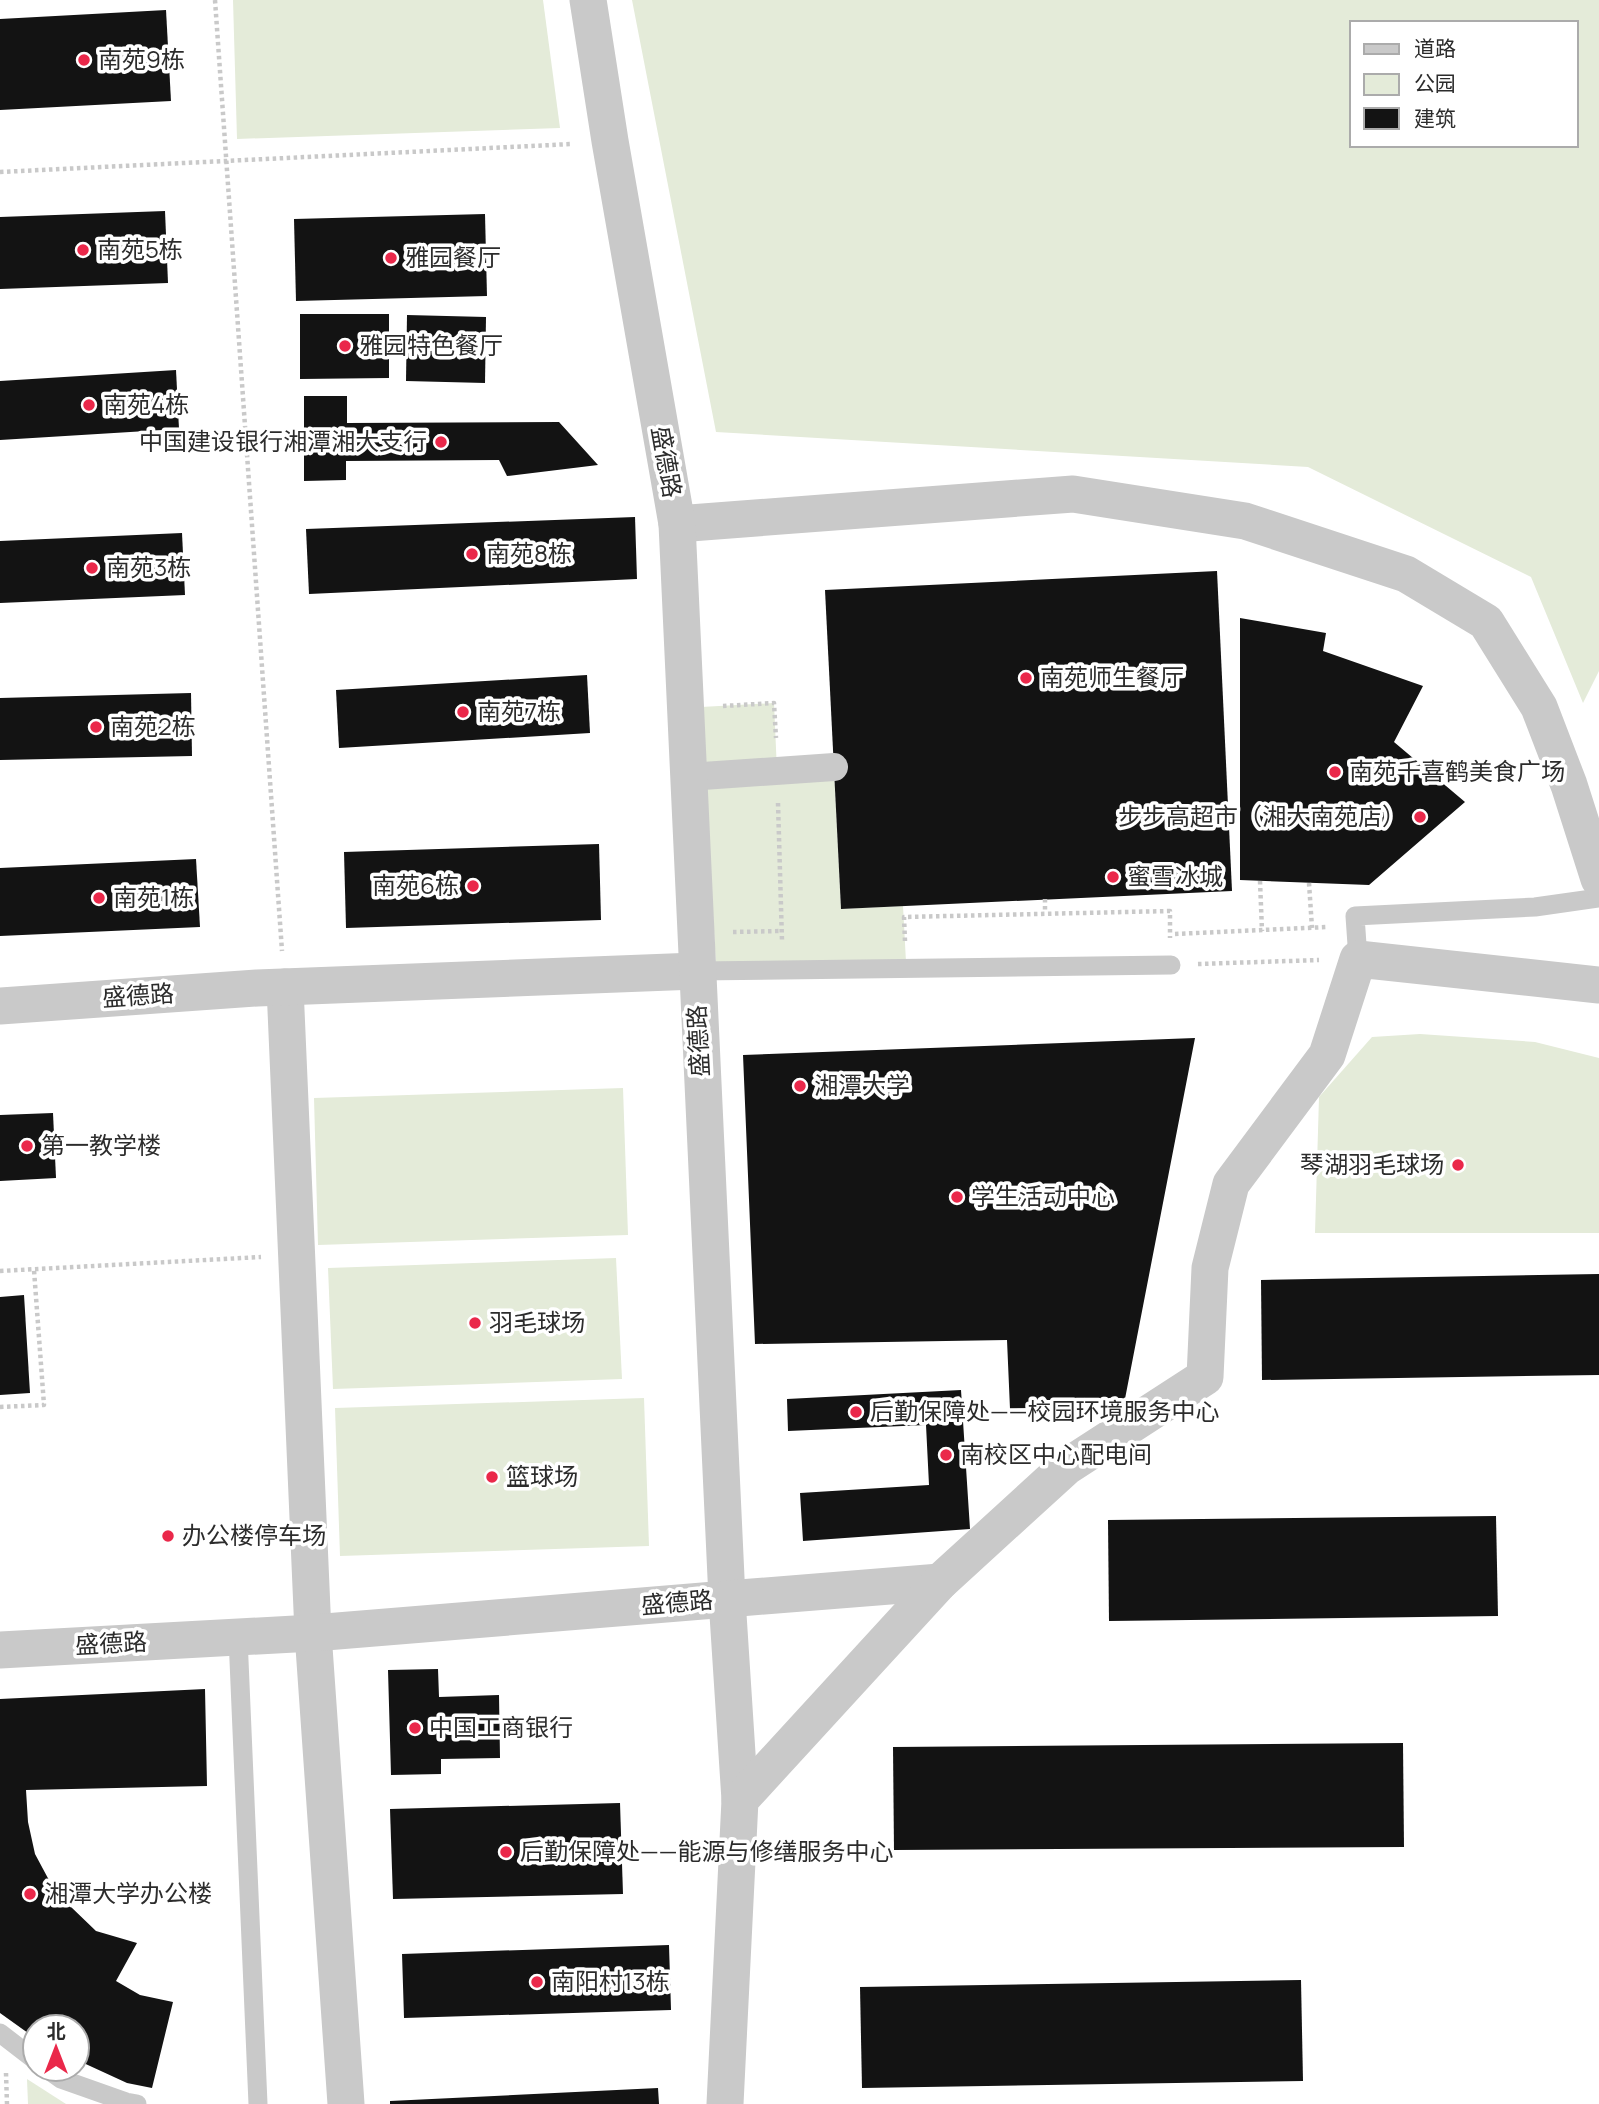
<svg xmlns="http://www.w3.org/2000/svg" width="1599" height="2104" font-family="Manrope,'Noto Sans SC',sans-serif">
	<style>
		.green { fill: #e4ebd9; fill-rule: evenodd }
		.building { fill: #131313 }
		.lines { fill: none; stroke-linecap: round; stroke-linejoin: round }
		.path { stroke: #c9c9c9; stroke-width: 4.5; stroke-dasharray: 3.5 3.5; stroke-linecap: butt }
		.service { stroke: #c9c9c9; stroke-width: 19 }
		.pedestrian { stroke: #c9c9c9; stroke-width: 28 }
		.minor { stroke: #c9c9c9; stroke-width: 37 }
		.poi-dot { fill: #ea284a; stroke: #fff; stroke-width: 2.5 }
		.labels { text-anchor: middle; stroke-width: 7; stroke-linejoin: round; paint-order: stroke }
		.poi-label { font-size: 24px; fill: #2c2c2c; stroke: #fff; text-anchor: start }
		.street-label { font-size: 24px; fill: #2c2c2c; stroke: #fff }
	</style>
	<rect width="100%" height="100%" fill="#fff"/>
	<!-- green -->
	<g class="green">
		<path d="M233,0H543L560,128L237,139Z"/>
		<path d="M632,0H1599V671L1583,703L1531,577L1308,467L716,432ZM1352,23H1576V145H1352Z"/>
		<path d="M774,703L777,771L834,767L841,909L903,906L906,962L716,965L701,707Z"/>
		<path d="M1420,1034L1535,1042L1599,1058V1233H1315L1319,1097L1372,1037Z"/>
		<path d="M623,1088L628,1235L318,1245L314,1098Z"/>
		<path d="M616,1258L622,1379L333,1389L328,1268Z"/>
		<path d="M644,1398L649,1546L340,1556L335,1408Z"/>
		<path d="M27,2079L66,2104H28Z"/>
	</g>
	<!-- building -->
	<g class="building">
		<path d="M166,10L171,101L0,110V19Z"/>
		<path d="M165,211L168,283L0,289V217Z"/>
		<path d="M485,214L487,296L296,301L294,219Z"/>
		<path d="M300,314H389V378L300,379Z"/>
		<path d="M407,315L486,317L485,383L406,381Z"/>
		<path d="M176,370L179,429L0,440V381Z"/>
		<path d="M304,396H347V423L559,422L598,465L507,476L499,460L346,461V480L304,481Z"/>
		<path d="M635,517L637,579L309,594L306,529Z"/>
		<path d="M182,533L185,595L0,603V541Z"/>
		<path d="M1217,571L1232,891L841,909L825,590Z"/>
		<path d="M1240,618L1326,633L1323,651L1423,686L1394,742L1465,802L1369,885L1240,880Z"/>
		<path d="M587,675L590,733L339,748L336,690Z"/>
		<path d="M191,693L192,756L0,760V698Z"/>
		<path d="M599,844L601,920L346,928L344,852Z"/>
		<path d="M196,859L200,927L0,936V868Z"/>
		<path d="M1195,1038L1124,1404L1010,1409L1007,1340L755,1344L743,1055Z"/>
		<path d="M53,1113L56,1178L0,1181V1115Z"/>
		<path d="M1599,1274V1375L1262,1380L1261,1280Z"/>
		<path d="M24,1295L30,1393L0,1395V1297Z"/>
		<path d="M961,1390L970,1529L803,1541L800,1493L929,1485L926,1425L788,1431L787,1399Z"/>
		<path d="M1496,1516L1498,1616L1109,1621L1108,1520Z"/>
		<path d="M438,1669L439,1697L499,1695L500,1758L441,1759V1774L391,1775L388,1670Z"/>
		<path d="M205,1689L207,1786L26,1790L28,1822L35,1854L50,1882L70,1906L96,1931L137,1943L116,1981L140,1995L173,2002L152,2088L127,2083L77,2060V2027H35V2038L0,2013V1699Z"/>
		<path d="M1403,1743L1404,1847L894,1850L893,1747Z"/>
		<path d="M620,1803L623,1894L393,1899L390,1809Z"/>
		<path d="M669,1945L671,2010L404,2018L402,1954Z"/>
		<path d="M1301,1980L1303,2081L862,2088L860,1987Z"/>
		<path d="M658,2088L659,2104H390V2101Z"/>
	</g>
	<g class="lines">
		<!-- path -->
		<g class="path">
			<path d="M215,0L282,951"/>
			<path d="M0,172L572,144"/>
			<path d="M723,706L774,703L776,738"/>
			<path d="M778,803L782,941"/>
			<path d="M1260,881L1262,931"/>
			<path d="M1309,883L1312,928"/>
			<path d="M1045,899V913"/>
			<path d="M733,932L781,931"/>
			<path d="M1175,934L1327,927"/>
			<path d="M905,941L904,917L1170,911V938"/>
			<path d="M1198,964L1319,960"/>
			<path d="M0,1271L261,1257"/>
			<path d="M0,1407L44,1405L34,1270"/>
			<path d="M6,2073L7,2104"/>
		</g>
		<!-- service -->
		<g class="service">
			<path d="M1358,959L1355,916L1535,907L1599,898"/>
			<path d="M696,971L1171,965"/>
			<path d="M238,1637L258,2104"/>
			<path d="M0,2033L35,2060"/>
			<path d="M47,2069L61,2079L126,2102L137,2104"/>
		</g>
		<!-- pedestrian -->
		<path class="pedestrian" d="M688,777L834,767"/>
		<!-- minor -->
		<g class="minor">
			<path d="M677,524L1073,494L1245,521L1406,574L1486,622L1539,707L1569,785L1599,879"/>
			<path d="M285,987L313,1633L346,2104"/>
			<path d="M0,1006L257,988L696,971"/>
			<path d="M0,1650L313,1633L727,1599L677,524L610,141L588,0"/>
			<path d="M740,1800L727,1599L940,1582"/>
			<path d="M725,2104L740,1800L940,1582L1066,1467L1205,1377L1210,1268L1231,1184L1327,1055L1358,959L1599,985"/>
		</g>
	</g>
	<!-- markers -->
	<g class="poi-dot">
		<circle cx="84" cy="60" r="7"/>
		<circle cx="83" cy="250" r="7"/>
		<circle cx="391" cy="258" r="7"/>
		<circle cx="345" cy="346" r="7"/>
		<circle cx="89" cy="405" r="7"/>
		<circle cx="441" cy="442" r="7"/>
		<circle cx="472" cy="554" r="7"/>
		<circle cx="92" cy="568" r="7"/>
		<circle cx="1026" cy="678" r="7"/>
		<circle cx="463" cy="712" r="7"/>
		<circle cx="96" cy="727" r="7"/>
		<circle cx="1335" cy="772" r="7"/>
		<circle cx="1420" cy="817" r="7"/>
		<circle cx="1113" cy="877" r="7"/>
		<circle cx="473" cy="886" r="7"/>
		<circle cx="99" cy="898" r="7"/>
		<circle cx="800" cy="1086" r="7"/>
		<circle cx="27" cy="1146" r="7"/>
		<circle cx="1458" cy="1165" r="7"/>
		<circle cx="957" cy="1197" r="7"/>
		<circle cx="475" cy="1323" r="7"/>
		<circle cx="856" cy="1412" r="7"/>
		<circle cx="946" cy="1455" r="7"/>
		<circle cx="492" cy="1477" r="7"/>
		<circle cx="168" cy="1536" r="7"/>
		<circle cx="415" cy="1728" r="7"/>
		<circle cx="506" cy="1852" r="7"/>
		<circle cx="30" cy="1894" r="7"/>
		<circle cx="537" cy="1982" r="7"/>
	</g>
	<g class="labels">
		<!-- poi labels -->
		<g class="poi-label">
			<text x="98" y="68">南苑9栋</text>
			<text x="97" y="258">南苑5栋</text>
			<text x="405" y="266">雅园餐厅</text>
			<text x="359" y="354">雅园特色餐厅</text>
			<text x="103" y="413">南苑4栋</text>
			<text x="427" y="450" text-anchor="end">中国建设银行湘潭湘大支行</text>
			<text x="486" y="562">南苑8栋</text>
			<text x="106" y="576">南苑3栋</text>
			<text x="1040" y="686">南苑师生餐厅</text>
			<text x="477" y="720">南苑7栋</text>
			<text x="110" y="735">南苑2栋</text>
			<text x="1349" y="780">南苑千喜鹤美食广场</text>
			<text x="1406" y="825" text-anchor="end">步步高超市（湘大南苑店）</text>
			<text x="1127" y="885">蜜雪冰城</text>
			<text x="459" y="894" text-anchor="end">南苑6栋</text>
			<text x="113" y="906">南苑1栋</text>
			<text x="814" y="1094">湘潭大学</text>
			<text x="41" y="1154">第一教学楼</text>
			<text x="1444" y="1173" text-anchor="end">琴湖羽毛球场</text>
			<text x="971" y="1205">学生活动中心</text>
			<text x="489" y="1331">羽毛球场</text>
			<text x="870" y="1420">后勤保障处——校园环境服务中心</text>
			<text x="960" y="1463">南校区中心配电间</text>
			<text x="506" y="1485">篮球场</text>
			<text x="182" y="1544">办公楼停车场</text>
			<text x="429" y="1736">中国工商银行</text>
			<text x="520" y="1860">后勤保障处——能源与修缮服务中心</text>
			<text x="44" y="1902">湘潭大学办公楼</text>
			<text x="551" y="1990">南阳村13栋</text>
		</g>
		<!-- street labels -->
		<g class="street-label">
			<text transform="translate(666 462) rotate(80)" y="8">盛德路</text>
			<text transform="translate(138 996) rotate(-4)" y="8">盛德路</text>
			<text transform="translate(699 1041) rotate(-93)" y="8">盛德路</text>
			<text transform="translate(677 1603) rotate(-5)" y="8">盛德路</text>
			<text transform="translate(111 1644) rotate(-3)" y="8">盛德路</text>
		</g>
	</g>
	<!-- legend -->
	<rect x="1350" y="21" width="228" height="126" fill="#ffffff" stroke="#ababab" stroke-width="2"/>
	<rect x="1364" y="44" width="35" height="10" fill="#c9c9c9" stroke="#ababab" stroke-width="2"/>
	<text x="1414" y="56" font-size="21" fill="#2c2c2c">道路</text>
	<rect x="1364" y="74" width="35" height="21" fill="#e4ebd9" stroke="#ababab" stroke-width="2"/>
	<text x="1414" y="91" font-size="21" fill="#2c2c2c">公园</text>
	<rect x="1364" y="108" width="35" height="21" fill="#131313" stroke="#ababab" stroke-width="2"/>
	<text x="1414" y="126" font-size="21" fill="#2c2c2c">建筑</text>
	<!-- north arrow -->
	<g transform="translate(56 2048)"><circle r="33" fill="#ffffff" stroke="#ababab" stroke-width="2"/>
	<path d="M0-5L12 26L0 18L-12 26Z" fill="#ea284a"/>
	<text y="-10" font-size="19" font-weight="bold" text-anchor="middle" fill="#2c2c2c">北</text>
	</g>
</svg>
